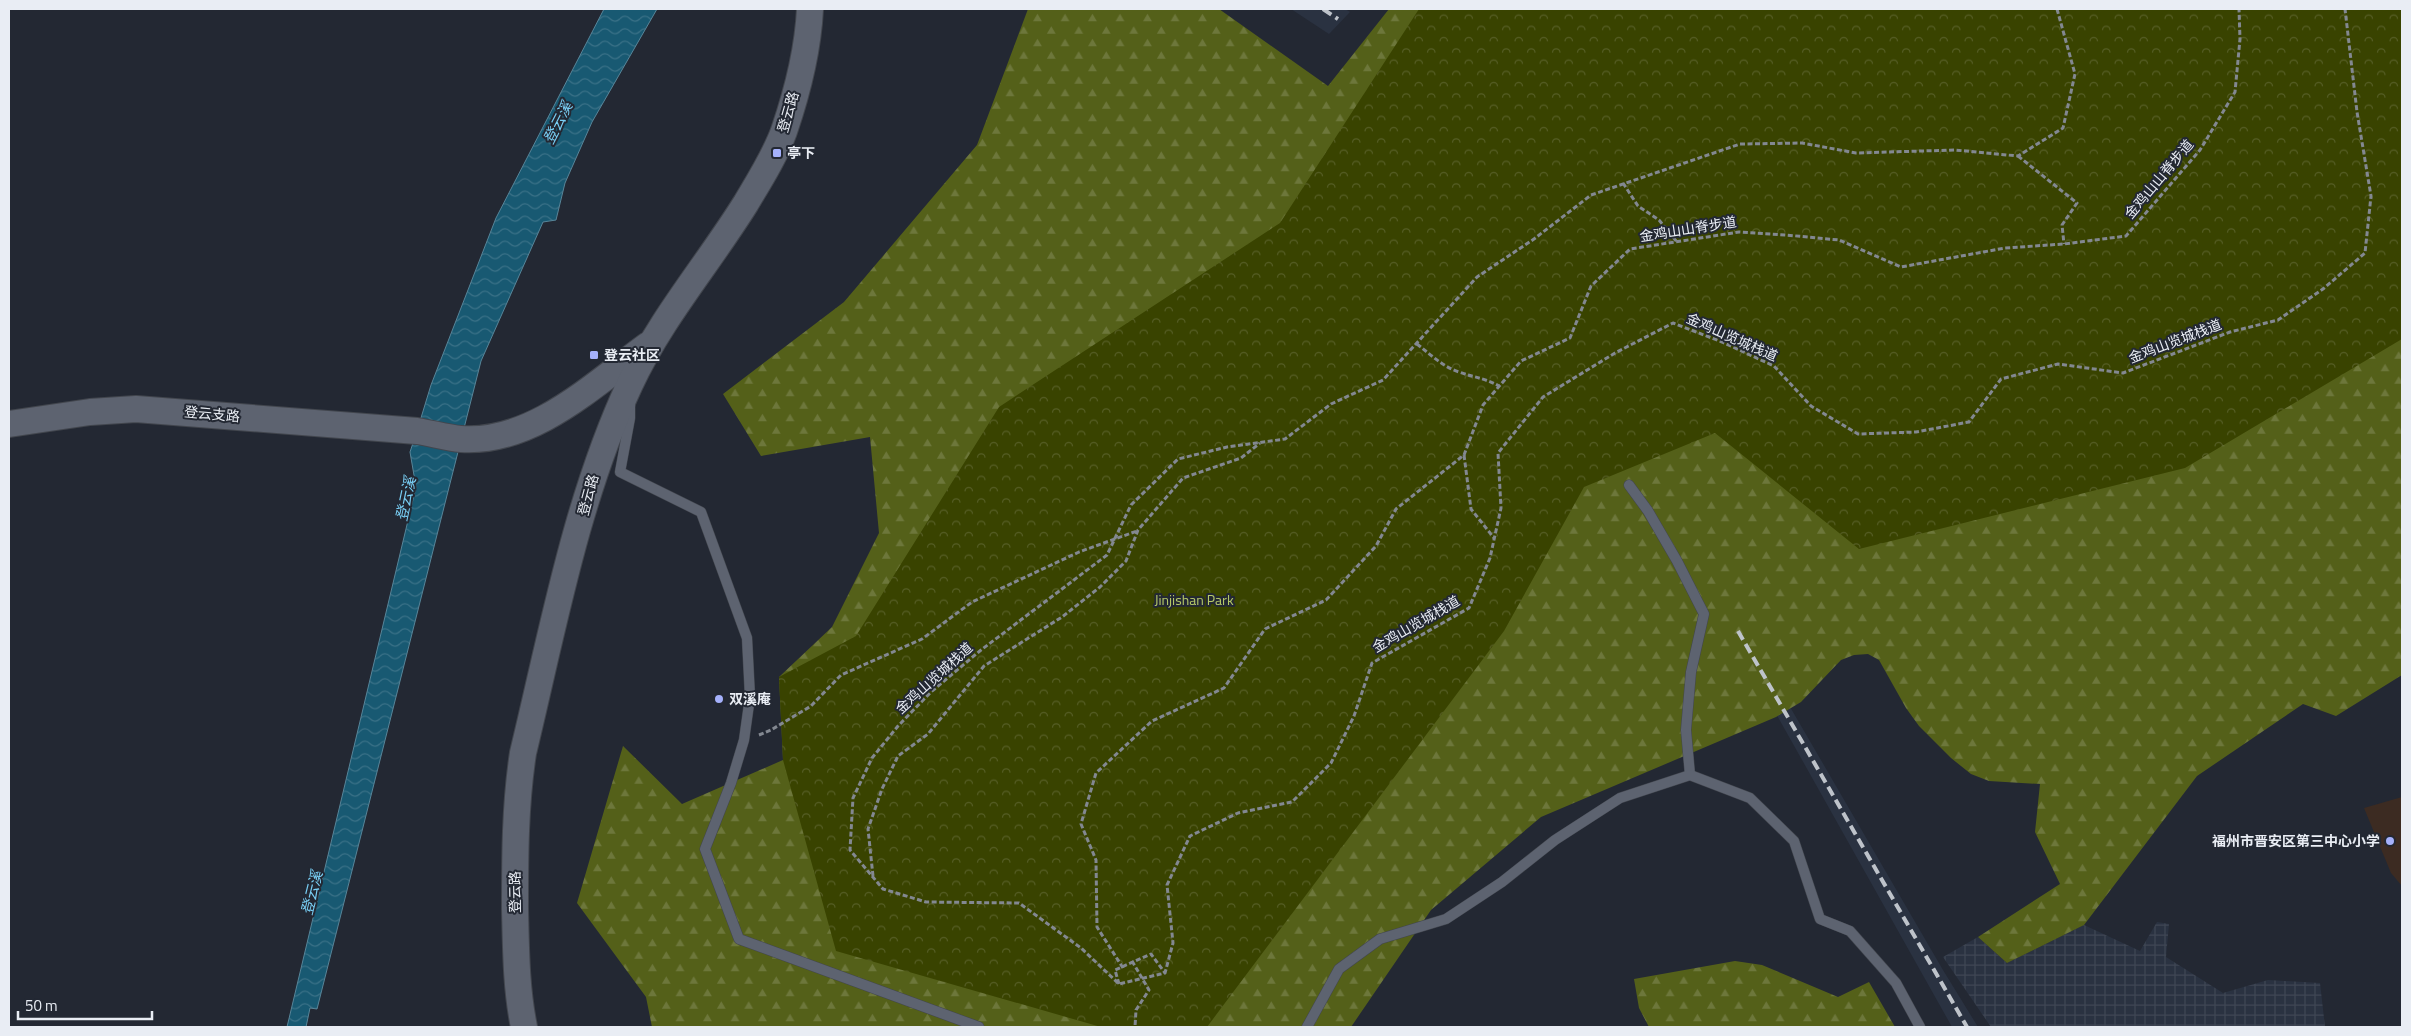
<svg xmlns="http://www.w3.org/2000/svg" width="2411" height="1036" font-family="'Titillium Web','Noto Sans SC',sans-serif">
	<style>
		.built { fill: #2a3241 }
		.industrial { fill: url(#industrial-grid) }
		.education { fill: #3c2b22 }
		.forest { fill: url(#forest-firs) }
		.park { fill: url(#park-crowns) }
		.water { fill: url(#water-waves); stroke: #578599 }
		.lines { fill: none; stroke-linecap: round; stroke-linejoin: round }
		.lane-casing { stroke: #42464e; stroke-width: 11 }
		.secondary-casing { stroke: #42464e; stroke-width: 28 }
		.path { stroke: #838891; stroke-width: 3; stroke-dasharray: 5 2.5; stroke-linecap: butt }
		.lane { stroke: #5d6370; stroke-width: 10 }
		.secondary { stroke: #5d6370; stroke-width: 26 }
		.rail { stroke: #bec3ca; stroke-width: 4; stroke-dasharray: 10 5; stroke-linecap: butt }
		.path-bridge { stroke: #838891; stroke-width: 3; stroke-dasharray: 5 2.5; stroke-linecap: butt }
		.poi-dot { fill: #a5b1fc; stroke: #232833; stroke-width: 2 }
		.labels { text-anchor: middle; stroke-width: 4; stroke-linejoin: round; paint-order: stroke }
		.street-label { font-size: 14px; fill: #e9edf4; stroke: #232833 }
		.poi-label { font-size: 14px; font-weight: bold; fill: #e9edf4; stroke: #232833; text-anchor: start }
		.park-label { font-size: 14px; fill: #b7ca69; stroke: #232833 }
		.water-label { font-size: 15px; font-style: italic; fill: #79cff5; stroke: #232833 }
	</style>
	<defs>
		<pattern id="industrial-grid" width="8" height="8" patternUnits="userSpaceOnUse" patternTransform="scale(1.25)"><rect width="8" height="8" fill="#2a3241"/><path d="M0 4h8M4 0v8" fill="none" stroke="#3f4654"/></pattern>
		<pattern id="forest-firs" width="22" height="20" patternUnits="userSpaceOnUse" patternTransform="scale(1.25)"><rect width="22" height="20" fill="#546019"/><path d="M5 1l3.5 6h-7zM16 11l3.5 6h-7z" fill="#6d773b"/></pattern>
		<pattern id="park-crowns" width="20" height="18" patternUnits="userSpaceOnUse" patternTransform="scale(1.25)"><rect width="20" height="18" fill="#394300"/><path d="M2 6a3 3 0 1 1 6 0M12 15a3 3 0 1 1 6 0" fill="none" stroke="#565e26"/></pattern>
		<pattern id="water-waves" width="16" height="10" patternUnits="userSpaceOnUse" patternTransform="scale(1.25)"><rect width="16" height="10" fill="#185972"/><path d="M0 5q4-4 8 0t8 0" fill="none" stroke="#3a7187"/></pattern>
	</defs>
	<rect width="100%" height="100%" fill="#232833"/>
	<!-- built -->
	<g class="built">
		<path d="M1291,9H1345L1350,12L1329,34Z"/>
		<path d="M1743,626L1943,970L1978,1027H1952L1733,637Z"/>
	</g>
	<!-- industrial -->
	<path class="industrial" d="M2157,922L2169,924L2166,957L2223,993L2268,980L2320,983L2325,1027H1991L1943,957L1978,937L2007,963L2084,925L2140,951Z"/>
	<!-- education -->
	<path class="education" d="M2402,797V886L2391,873L2364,808Z"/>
	<!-- forest -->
	<g class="forest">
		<path d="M1028,9H1219L1328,86L1389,9H2402V675L2336,716L2303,704L2197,776L2084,925L2007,963L1978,937L2060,884L2035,832L2040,784L1989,781L1971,774L1951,758L1919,726L1906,708L1879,660L1868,654L1854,655L1841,660L1801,702L1776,717L1541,817L1431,910L1351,1027H652L646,997L577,903L623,746L682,804L783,760L779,677L832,627L879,533L870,437L761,456L723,394L844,302L977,145Z"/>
		<path d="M1735,961L1762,965L1838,997L1869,982L1895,1027H1649L1639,1008L1634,979Z"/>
	</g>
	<!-- park -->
	<path class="park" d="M1419,9H2402V339L2185,468L1859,549L1715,433L1584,487L1504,631L1207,1027H1101L836,951L783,760L779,677L856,636L999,407L1280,223Z"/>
	<!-- water -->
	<path class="water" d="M604,9H657L592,122L565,183L556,220L543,222L481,361L317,1009L310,1008L306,1027H287L416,487L410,452L417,431L431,385L496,218Z"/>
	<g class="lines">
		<!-- lane casing -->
		<g class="lane-casing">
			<g id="lane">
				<path d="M630,404V418L620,472L701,512L747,638L750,697L744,740L731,783L705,849L739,939L979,1027"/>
				<path d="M1629,485L1648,511L1677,561L1704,614L1691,672L1686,730L1690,775"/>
				<path d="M1307,1027L1339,969L1380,939L1446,919L1502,882L1555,840L1620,798L1690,775L1750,798L1794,841L1820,919L1850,931L1896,983L1920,1027"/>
			</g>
		</g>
		<!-- secondary casing -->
		<g class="secondary-casing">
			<g id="secondary">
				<path d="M9,424L90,412L136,409L417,431C431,433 447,438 461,439C533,444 594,384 648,345"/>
				<path d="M524,1027C516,988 516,949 515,909C515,857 515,805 523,753C553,629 576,500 630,384C661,318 708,264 746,203C759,181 775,156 784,131C797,93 808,49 810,9"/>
			</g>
		</g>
		<!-- path -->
		<g class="path">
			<path d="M2018,156L2077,203L2062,225L2064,244"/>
			<path d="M1623,183L1638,206L1659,220L1677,242"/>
			<path d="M1417,344C1430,354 1443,367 1459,372C1475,378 1482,377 1499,386"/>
			<path d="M1464,455L1471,509L1494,538"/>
			<path d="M759,735L771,730L811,706L841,675L922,639L972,602L1079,552L1137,531"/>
			<path d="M873,876L868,829L882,789L898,756L928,734L984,666L1062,617L1100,587L1126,561L1138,530L1183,478L1241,458L1260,443"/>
			<path d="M1132,961L1149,990L1136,1010L1135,1027"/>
			<path d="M1123,968L1097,927L1096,860L1081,824L1096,773L1152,721L1224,688L1265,629L1326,600L1376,546L1396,509L1464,455L1483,405L1521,361L1570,338L1591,286L1630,249L1739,232L1786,235L1839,240L1901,267L2005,248L2064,244L2126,236L2200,150L2235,92L2240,39L2239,9"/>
			<path d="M1119,984L1115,970L1151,954L1165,973"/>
		</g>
		<!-- lane -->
		<use href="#lane" class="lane"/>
		<!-- secondary -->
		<use href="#secondary" class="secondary"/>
		<!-- rail -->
		<g class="rail">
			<path d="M1323,9L1338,19"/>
			<path d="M1738,631L1967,1027"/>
		</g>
		<!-- path-bridge -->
		<path class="path-bridge" d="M2057,9L2075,74L2063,128L2018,156L1955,150L1856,153L1802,143L1740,144L1591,195L1534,239L1477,277L1383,380L1331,404L1285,439L1227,447L1178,459L1131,505L1107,555L981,650L931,692L898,726L872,758L853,798L850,850L883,889L926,902L1019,903L1081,948L1119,984L1165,973L1173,943L1167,885L1190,836L1238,813L1292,802L1331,763L1354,716L1372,663L1469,608L1490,558L1501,508L1498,453L1543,397L1615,353L1673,323L1722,342L1774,366L1811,406L1858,434L1916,432L1969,422L2001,379L2058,364L2123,373L2230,332L2278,320L2323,289L2365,253L2371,196L2357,112L2345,9"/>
	</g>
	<!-- markers -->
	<g class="poi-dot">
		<rect x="772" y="148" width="10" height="10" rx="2.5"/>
		<rect x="589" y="350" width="10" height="10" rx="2.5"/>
		<circle cx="719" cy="699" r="5"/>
		<circle cx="2390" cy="841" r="5"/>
	</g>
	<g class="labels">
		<!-- street labels -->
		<g class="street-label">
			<text transform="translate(788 112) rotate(-74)" y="5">登云路</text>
			<text transform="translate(2159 179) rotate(-50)" y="5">金鸡山山脊步道</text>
			<text transform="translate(1688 229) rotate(-9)" y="5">金鸡山山脊步道</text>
			<text transform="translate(1732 337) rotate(24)" y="5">金鸡山览城栈道</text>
			<text transform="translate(2175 341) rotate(-21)" y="5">金鸡山览城栈道</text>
			<text transform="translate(212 414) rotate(5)" y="5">登云支路</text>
			<text transform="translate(588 495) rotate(-75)" y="5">登云路</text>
			<text transform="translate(1416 624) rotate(-30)" y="5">金鸡山览城栈道</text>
			<text transform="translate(934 678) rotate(-42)" y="5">金鸡山览城栈道</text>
			<text transform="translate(515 892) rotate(-91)" y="5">登云路</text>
		</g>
		<!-- poi labels -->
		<g class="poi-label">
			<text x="787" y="158">亭下</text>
			<text x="604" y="360">登云社区</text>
			<text x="729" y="704">双溪庵</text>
			<text x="2380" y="846" text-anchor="end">福州市晋安区第三中心小学</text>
		</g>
		<!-- park labels -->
		<g class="park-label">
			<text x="1194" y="605">Jinjishan Park</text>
		</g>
		<!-- water labels -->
		<g class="water-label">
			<text transform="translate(558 123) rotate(-63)" y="5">登云溪</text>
			<text transform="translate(406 499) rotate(-78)" y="5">登云溪</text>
			<text transform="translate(312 893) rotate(-76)" y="5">登云溪</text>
		</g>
	</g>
	<!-- border -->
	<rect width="2411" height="1036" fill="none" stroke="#e9edf4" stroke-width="20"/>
	<!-- scale -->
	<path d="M18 1011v8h134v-8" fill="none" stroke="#e9edf4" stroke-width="2.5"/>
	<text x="25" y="1011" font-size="15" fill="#e9edf4" stroke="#232833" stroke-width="4" paint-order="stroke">50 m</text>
</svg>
